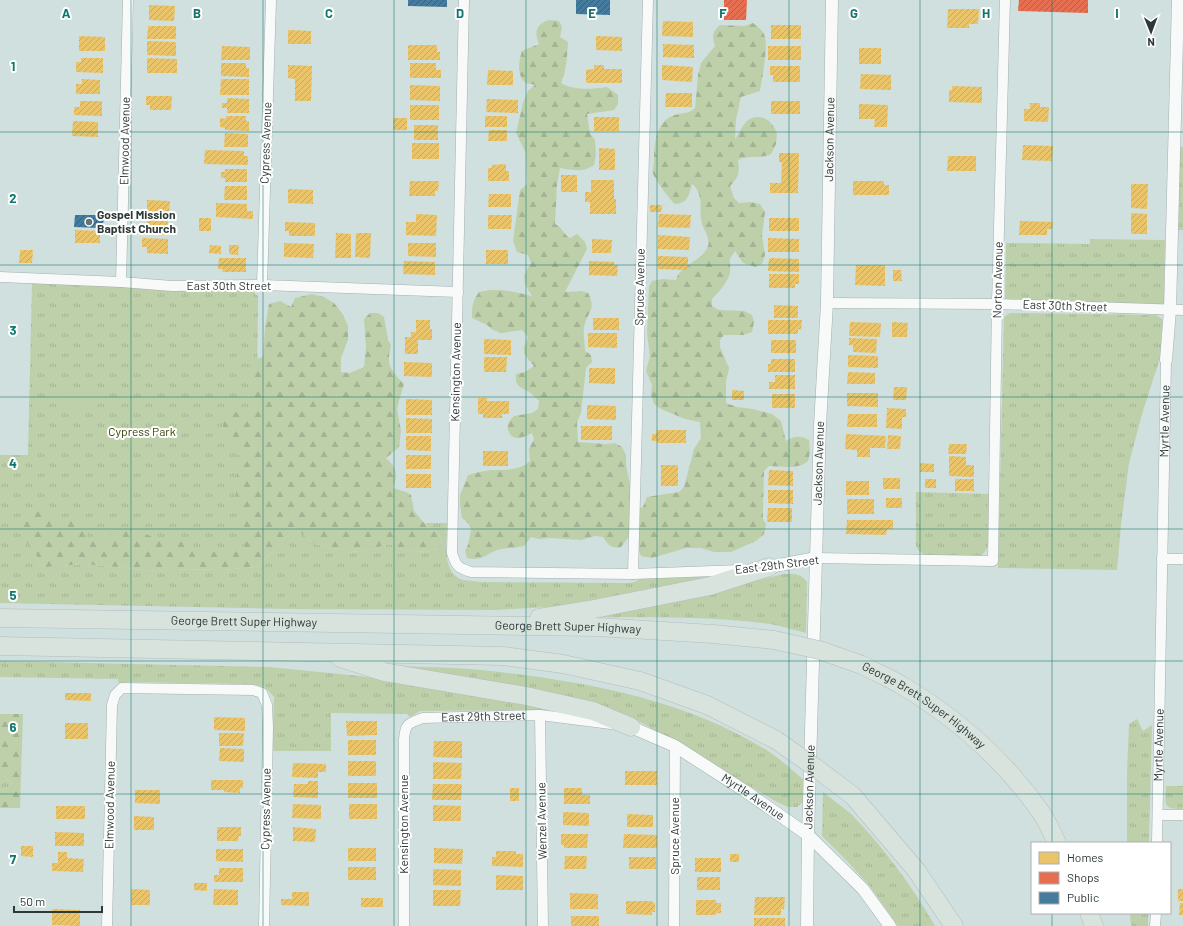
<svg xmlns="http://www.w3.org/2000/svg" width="1183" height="926" font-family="Barlow,sans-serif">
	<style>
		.grass { fill: url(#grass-tufts) }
		.forest { fill: url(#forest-firs) }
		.pitch { fill: #bdd0aa }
		.homes { fill: url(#homes-hatch) }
		.shops { fill: url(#shops-hatch) }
		.public { fill: url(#public-hatch) }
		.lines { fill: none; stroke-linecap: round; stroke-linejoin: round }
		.minor-casing { stroke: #a3b0ae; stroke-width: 11 }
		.tertiary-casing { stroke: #a3b0ae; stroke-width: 13 }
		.motorway-casing { stroke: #b5bdbc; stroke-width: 19 }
		.minor { stroke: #f8fafa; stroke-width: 10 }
		.tertiary { stroke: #f8fafa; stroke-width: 12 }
		.motorway { stroke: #d7e3dc; stroke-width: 18 }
		.motorway-bridge-casing { stroke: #b5bdbc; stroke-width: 19; stroke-linecap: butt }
		.motorway-bridge { stroke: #d7e3dc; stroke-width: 18 }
		.grid { fill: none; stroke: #0f766e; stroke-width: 1; stroke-opacity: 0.55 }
		.poi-dot { fill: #667371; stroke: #fff; stroke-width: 1.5 }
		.labels { text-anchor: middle; stroke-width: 4; stroke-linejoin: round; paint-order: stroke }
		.street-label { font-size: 12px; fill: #2d3837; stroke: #fff }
		.poi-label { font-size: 12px; font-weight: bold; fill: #2d3837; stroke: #fff; text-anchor: start }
		.park-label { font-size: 12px; fill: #354402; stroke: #fff }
		.grid-label { font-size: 13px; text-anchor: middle; font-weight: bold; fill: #0f766e; stroke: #fff; stroke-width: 4; stroke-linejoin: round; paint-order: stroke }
	</style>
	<defs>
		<pattern id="grass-tufts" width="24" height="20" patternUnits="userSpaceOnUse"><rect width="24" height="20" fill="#bdd0aa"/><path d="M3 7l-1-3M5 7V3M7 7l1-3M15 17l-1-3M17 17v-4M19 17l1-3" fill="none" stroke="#a3b393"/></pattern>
		<pattern id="forest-firs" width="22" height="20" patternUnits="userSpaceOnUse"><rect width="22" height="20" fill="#bdd0aa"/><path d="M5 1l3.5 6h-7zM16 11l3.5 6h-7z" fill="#a3b393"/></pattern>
		<pattern id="homes-hatch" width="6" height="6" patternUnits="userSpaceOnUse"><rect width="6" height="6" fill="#e9c46a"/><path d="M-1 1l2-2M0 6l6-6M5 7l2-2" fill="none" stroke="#c8a95c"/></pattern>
		<pattern id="shops-hatch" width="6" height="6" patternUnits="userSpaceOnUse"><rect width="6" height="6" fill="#e76f51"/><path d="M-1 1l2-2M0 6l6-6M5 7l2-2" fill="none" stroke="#bc5c44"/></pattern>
		<pattern id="public-hatch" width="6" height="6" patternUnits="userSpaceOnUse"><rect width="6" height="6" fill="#457b9d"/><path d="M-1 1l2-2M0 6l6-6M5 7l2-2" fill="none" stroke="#37607a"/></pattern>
	</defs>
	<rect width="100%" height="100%" fill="#d0e0de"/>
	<!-- grass -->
	<g class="grass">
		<path d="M1180,147H1183V230H1177Z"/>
		<path d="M1090,239L1165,240L1164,304L1007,301L1005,298L1006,243L1090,244Z"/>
		<path d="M32,282L180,290H243L252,291L258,296V300L256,466L270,554H36L39,563L46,567L84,564L157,571L172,569L222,570L256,567L279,546L294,527L315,544L349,552L363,551L390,544L404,550L426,552L438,548L442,542L438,532L430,530L425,523H447C447,541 441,573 463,580C469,581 476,581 482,582L629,583L635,582L641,578L727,575L712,581L621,599L567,606L495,610L288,609L0,603V455H28Z"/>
		<path d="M1010,313L1156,315L1162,319L1163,327L1161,334L1162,342L1160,358L1142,414L1129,463L1121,525L1117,570L998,568L1004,317Z"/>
		<path d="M916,492L989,494L988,546C986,550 984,554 980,556C969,561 938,556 925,555L919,551L916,546Z"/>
		<path d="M784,574C794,574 801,573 807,582L806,633C794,630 782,626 770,624C705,615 637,618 571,617L650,605Z"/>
		<path d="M0,661L269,667L360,676L507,699L550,710L420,711L410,717L407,714L331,713V751H272L274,697C264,684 259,685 244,684L128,682L119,684L118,679L0,677Z"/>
		<path d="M393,666C422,667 452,667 481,670C578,680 684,698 768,751C780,759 792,770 803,779V802L797,807H788L777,802L644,724L597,705Z"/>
		<path d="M1137,719L1143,731L1152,725L1149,843H1127V774L1129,724Z"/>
		<path d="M0,773L12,783L5,790L0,789Z"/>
		<path d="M1166,786H1183V809C1161,809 1166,804 1166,786Z"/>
		<path d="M823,792C832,799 841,806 850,813C883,846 912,886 935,926H898L869,885L847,861L822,836Z"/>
		<path d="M1130,913H1148V926H1131Z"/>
	</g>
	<!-- forest -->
	<g class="forest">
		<path d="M549,20L559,21L562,27L560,37L568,42C567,56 567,69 561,83C574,91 592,89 607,87L618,95V104L614,110L587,114L590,133L595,140L596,155L594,165C583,173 573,170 560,168L557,185L555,224C563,228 563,234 570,238L577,234L585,242L587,249L565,292L581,291L588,293C597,310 587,312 584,327C583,335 585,343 585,351L591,355L592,362L586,368L581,413L577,422L578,442L606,444L615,443L622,447L626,455V465L631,489V512L643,507L647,497L679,492L684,487L694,449L701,438L700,422L685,419L661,409L654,404L651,395L652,385L646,371L650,356L647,333L649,287L652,281L663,279L676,280C680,265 698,263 706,250C714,239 701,229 701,218C700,207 703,192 692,184C689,195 688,203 675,204C670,200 655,179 653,174C652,170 654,165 654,161C654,146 655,129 667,119C678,111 687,116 695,108L698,75L701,63L715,46C712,36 712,32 720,25L745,26L753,23C758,27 764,31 765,37C768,49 762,78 760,91L741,97L736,119L735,139C738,136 740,130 743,126C749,116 761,114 770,122C773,125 775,129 777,133L776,144L771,154C759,160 749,154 738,160C740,172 739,177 730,186L734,198L739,203L750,202L760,204L765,212L762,235L765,255L762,264L756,267L743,263L735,251C734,253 731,257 730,259C729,263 731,268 730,273C728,282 718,293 712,299V306L719,310L744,311L752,315L754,322L752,332L743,335H724L720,340V347L729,368L726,382V403L737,407L753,409L772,414L781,421L786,441C794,436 800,435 809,440L810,452L808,461C798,470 782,466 769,466L764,471L763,508V519L766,524L764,534L756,541L731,552H714L701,548H686L652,558L641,556L631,534L621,547C612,549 608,545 603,537L595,536L581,540L551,538L539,539L531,537L524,546C516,548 508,548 501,549C487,552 484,562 467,558L465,551L468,545L471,530L469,524L462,518L460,505V495L468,475C475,473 483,471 490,470C504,470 519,471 530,461L529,449L534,439L532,433C528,435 524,437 520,438C512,440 506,431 508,424C509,421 512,418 514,416L532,413L538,409L539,401C536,398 532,394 529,392C519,386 515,387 516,374L525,372L534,366L524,354V347L528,337L522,330L502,333L493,330L487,325L472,318C472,306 472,302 479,292C497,287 515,292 532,296C523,282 521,278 531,263L528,255L517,252L513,241L520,190L527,184L526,153L516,133L523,103L528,91L535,85C533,84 528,84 526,83C516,76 519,60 522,51L539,44C534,32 536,24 549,20Z"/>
		<path d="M312,294L324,297L334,303L342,313L348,326V340L341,358V372L350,373L364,367L366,347L364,319L370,313H378L384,317L388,340L391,345C386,366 390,369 404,384L399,401L397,409L401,431L399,447L386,458C397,468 398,474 393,488L406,492L411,495L414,511L430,530L438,532L442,542L438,548L426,552L403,550L390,544L363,551L349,552L315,544L294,527L279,546L256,567L222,570L172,569L157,571L84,564L46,567L39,563L36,554L27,543L20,524C30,503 47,511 58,526L73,519L82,522L86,530L87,538L94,540L103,539L121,529H133L153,537H169L182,542L191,549H229L245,545L247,541L242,528V506L236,495L238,451L224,428L222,421C231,411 239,410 252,412C260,394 243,379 251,360L263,357L265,327L269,304L280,301L291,307L295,298Z"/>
		<path d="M0,714H23L20,808H0V789L5,790L12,783L0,773Z"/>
	</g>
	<!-- pitch -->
	<path class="pitch" d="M62,390H95L94,407H62Z"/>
	<!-- homes -->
	<g class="homes">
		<path d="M149,5L175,6L174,21L149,20Z"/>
		<path d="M948,9H979L978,24H969V28H947Z"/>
		<path d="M663,21L693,22V37L662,36Z"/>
		<rect x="771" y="25" width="30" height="14"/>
		<path d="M148,26H176V39H147Z"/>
		<path d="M288,30L311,31V44H288Z"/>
		<path d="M79,36L105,37V51H79Z"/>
		<path d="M596,36L622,37V51L596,50Z"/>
		<path d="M147,41L176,42V56L147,55Z"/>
		<path d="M663,44L694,45V58L663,57Z"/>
		<path d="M408,45H437V52H440V60H408Z"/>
		<path d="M222,46L250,47V60H221Z"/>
		<rect x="768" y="46" width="33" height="14"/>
		<rect x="859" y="48" width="22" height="16"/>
		<path d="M81,58H103V73L76,72V62H81Z"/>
		<path d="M147,58L177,59V73H147Z"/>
		<path d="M221,63H246V68H249V77L221,76Z"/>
		<path d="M410,63H436V70H441V78H410Z"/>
		<path d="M288,65L312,66L311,101H295V79L288,78Z"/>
		<path d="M594,65H604V69H622V83H586V70L594,69Z"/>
		<path d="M662,65L693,67L692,82L662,80Z"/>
		<path d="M770,66H800V82H773V75H770Z"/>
		<path d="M488,70L513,71V85H487Z"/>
		<path d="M861,74L891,75V90L860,89Z"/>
		<path d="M82,79L100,80V94H76V84H82Z"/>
		<path d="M221,79H249V95H220Z"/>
		<path d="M410,85L440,86V101L410,100Z"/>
		<path d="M952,86L982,87V103L949,102V90H952Z"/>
		<path d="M666,93H692V107H665Z"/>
		<path d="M146,96H172L171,110H150V105H146Z"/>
		<path d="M227,98L249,99V113H227V108H222V103H227Z"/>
		<path d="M487,99L518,100V113L486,112Z"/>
		<path d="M80,101H102V116L74,115V107H80Z"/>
		<rect x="771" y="101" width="29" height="13"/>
		<path d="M1030,103H1040V107H1049L1048,122L1024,121V109H1030Z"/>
		<path d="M859,104L888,105L887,127H874L875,119H859Z"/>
		<rect x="410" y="105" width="29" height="15"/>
		<path d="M226,116H246V121H249V131L225,130V128L220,127V118L225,119Z"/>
		<rect x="485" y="116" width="22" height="11"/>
		<rect x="594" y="117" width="25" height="14"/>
		<rect x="393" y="118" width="14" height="12"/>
		<path d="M73,121L98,122V137L72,136Z"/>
		<rect x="414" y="125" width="24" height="15"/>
		<path d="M489,130H507V141H488Z"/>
		<path d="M225,133L248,134V147H224Z"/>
		<rect x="412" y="143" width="27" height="16"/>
		<path d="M1023,145L1053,146L1052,161L1022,160Z"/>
		<path d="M599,148L615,149V170H599Z"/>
		<path d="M205,150L244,151V156H248V165L204,164Z"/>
		<path d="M779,153H799L798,193H770V183H781L782,162H779Z"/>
		<path d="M948,156H976V171H947Z"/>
		<path d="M506,164V171H509V181H488V168H492V165Z"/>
		<path d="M225,169H247V182H225V178H221V172H225Z"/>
		<rect x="561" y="175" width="16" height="17"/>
		<path d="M591,180H614V199H616V214H590V202H585V192H591Z"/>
		<path d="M410,181H439L438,191H435V196H409Z"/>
		<path d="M853,181H884V185H889V195H853Z"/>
		<path d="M1131,184H1148L1147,209L1131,208Z"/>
		<path d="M225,186H247V200H224Z"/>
		<path d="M288,189L313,190V204L288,203Z"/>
		<path d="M489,194H511V207H488Z"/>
		<path d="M147,200L170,201L169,214H147Z"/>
		<path d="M216,203L247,204V211H253V219L216,217Z"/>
		<path d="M650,205H662L661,212H650Z"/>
		<path d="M1131,213L1147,214V234H1131Z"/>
		<path d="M416,214L437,215L436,236L406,235V222H416Z"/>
		<path d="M659,214L691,215L690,228L658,227Z"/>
		<path d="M488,215H512L511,229H488Z"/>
		<rect x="199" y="218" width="12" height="13"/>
		<rect x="769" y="218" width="30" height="13"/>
		<path d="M147,220H168L167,235H141L142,226H146Z"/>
		<path d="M1020,221L1053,222L1052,229H1047V235H1019Z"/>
		<path d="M285,222L315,223V236H289V231H285Z"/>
		<path d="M75,230L100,231V243H75Z"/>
		<path d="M336,233L351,234V258H335Z"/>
		<path d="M356,233H371L370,258L355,257Z"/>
		<path d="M658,235L690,237L689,250L658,249Z"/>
		<path d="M142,238L168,239V254L147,253V247H142Z"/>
		<path d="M768,238L799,239V252H768Z"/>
		<path d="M592,239L612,240L611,253H592Z"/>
		<path d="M284,243L314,244L313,258L284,257Z"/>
		<path d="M408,243H436V257L408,256Z"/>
		<path d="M210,245L221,246V254L209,253Z"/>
		<path d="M229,245H239L238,255L229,254Z"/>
		<path d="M20,250H33L32,263H19Z"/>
		<rect x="486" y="250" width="22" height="14"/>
		<path d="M658,256L688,257V270L658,269Z"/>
		<path d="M219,258H246V272H222L223,269H218Z"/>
		<path d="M769,258L799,259V272L768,271Z"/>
		<path d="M404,261L435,262V275L403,274Z"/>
		<path d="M589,261L614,262V265H618L617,276L589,275Z"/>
		<path d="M856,265H885V286L855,285Z"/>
		<path d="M893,270H901L902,281H893Z"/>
		<path d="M769,274H799V284H795V288H769Z"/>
		<path d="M774,305L798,306V318H774Z"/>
		<rect x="593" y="318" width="26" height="12"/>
		<path d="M416,320H430V329H432V340H418V354H405V337H411V332H416Z"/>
		<path d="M768,320H802L801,330L798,329V334H768Z"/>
		<path d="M850,322L881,323L880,337L849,336Z"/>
		<path d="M892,322L908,323L907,337H892Z"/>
		<path d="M588,333H617V348L588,347Z"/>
		<path d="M849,338L877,339L876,353L853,352V345H849Z"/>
		<path d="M484,339L511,340V355L484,354Z"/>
		<rect x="771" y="340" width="25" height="13"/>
		<path d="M848,355L878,356V368L848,367Z"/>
		<path d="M484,357H507L506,372H484Z"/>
		<path d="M771,359H795V372H768V364H771Z"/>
		<path d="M404,362L432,363V377L404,376Z"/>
		<path d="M589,368H615V384L589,383Z"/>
		<path d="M848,372L875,373V384H847Z"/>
		<path d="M775,375H795V389H769V382H775Z"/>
		<path d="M894,387H907L906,400H893Z"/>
		<path d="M732,390L744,391V400H732Z"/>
		<path d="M847,393H878V407L847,406Z"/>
		<rect x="772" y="394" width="23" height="14"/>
		<path d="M478,398H487V401H509V414H502V418H483V414H478Z"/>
		<path d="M406,399L432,400V415H406Z"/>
		<path d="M587,405L616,406V420L587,419Z"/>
		<path d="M887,408L906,409V417H902V429L886,428Z"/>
		<path d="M848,414H877V427H847Z"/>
		<path d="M406,418L432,419V433H406Z"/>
		<rect x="581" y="426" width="31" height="14"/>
		<path d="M657,430H686V443H657V441H652V434H656Z"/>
		<path d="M846,434L886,436L885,448H870V457H857V450L845,449Z"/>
		<path d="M888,435L901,436L900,449H887Z"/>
		<path d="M406,436H431V451L406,450Z"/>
		<path d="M949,444H967L966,454H948Z"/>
		<rect x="483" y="451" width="25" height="15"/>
		<rect x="406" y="455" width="25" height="14"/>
		<path d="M949,456L966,457V465H974V477L949,476Z"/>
		<path d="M920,463L934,464V472H920Z"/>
		<rect x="661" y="465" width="17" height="21"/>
		<path d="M769,470L793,471V486L768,485Z"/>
		<rect x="406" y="474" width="25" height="14"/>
		<rect x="883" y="478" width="17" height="11"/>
		<rect x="925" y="479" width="11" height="9"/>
		<rect x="955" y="479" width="19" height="12"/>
		<rect x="846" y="481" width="23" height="14"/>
		<path d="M768,490H793V504L768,503Z"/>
		<rect x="886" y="498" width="16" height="10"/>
		<rect x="847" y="499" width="27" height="15"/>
		<path d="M768,508H792V522H767Z"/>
		<path d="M847,520H893V529H887L886,535L846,534Z"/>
		<path d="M65,693H91V701L65,700Z"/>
		<path d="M214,717L245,718V731L214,730Z"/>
		<path d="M346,721H377V735L347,736Z"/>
		<rect x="65" y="723" width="23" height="16"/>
		<path d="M219,733H244L243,746H219Z"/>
		<rect x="348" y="740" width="28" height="15"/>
		<path d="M434,741H462V758L433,757Z"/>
		<path d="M220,748L244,749V762L219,761Z"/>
		<rect x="348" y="761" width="28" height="15"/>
		<path d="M433,762L462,763L461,779H433Z"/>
		<path d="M293,763L326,764V772H318V778L292,777Z"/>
		<rect x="625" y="771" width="32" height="14"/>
		<path d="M211,780H243V788H240V793L224,792V790H211Z"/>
		<path d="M308,781H318V798L293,797L294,784H308Z"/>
		<rect x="348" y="783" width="29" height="15"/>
		<path d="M433,784H462L461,800H432Z"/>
		<rect x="510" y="788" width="9" height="13"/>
		<path d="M564,788H582V795H590V804H564Z"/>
		<path d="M135,790H160V804L135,803Z"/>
		<path d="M293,804L321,805V819L292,818Z"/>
		<rect x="349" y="804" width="28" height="15"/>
		<path d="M433,805L461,806V821H433Z"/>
		<rect x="56" y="806" width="29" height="13"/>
		<path d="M563,812L589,813V826L563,825Z"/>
		<path d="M627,814L653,815V827H627Z"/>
		<path d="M134,816L154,817V830H134Z"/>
		<path d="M217,827H241V836H239L238,841H217Z"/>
		<path d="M293,827L316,829L315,842L293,841Z"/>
		<path d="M55,832L84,833V846H55Z"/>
		<path d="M561,834H588L587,848H564V845H561Z"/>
		<path d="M624,834L657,835V848H623Z"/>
		<path d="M21,846H33V857L21,856Z"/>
		<rect x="348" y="848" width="28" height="13"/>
		<path d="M434,848L463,849L462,864L434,863Z"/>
		<path d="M216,849H243V862L216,861Z"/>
		<path d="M496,851H516V854H523V867L492,866V857H496Z"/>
		<path d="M58,852H67V858L84,859L83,872L52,871V863H58Z"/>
		<rect x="730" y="854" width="9" height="8"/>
		<path d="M565,856H587L586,869H564Z"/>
		<rect x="629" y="857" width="27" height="12"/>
		<rect x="695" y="858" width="26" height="14"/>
		<rect x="348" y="867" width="28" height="13"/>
		<path d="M219,868H243V882H214V875H219Z"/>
		<path d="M433,869L461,870V886L433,885Z"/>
		<path d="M496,875L523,876V890H496Z"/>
		<rect x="697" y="877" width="23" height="13"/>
		<path d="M194,883H207V891L194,890Z"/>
		<path d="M131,889L150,890V905H131Z"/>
		<path d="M214,889L238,890V905H213Z"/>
		<rect x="1178" y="889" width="5" height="12"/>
		<path d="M433,890H461L460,906H433Z"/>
		<path d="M292,892H309V906L281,905V899H292Z"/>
		<path d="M570,893L598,894V909H570Z"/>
		<path d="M755,897H785L784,909H781V915H754Z"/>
		<rect x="361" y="898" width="22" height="9"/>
		<path d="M696,900H716V903H721V913H716V915H696Z"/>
		<path d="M626,901H652L653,903H655V912H652V915L626,914Z"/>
		<path d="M1180,903H1183V915H1179Z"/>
		<path d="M52,909L80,910V926L52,925Z"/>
		<rect x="571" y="916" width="28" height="10"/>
		<rect x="754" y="918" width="31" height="8"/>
	</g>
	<!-- shops -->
	<g class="shops">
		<path d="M724,0H747L746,20H724Z"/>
		<path d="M1019,0H1088V13L1018,11Z"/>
	</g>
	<!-- public -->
	<g class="public">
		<path d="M408,0H447V7L408,6Z"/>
		<path d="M576,0H610V15L576,14Z"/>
		<path d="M75,215H100V219H104L103,224H100V228L74,227Z"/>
	</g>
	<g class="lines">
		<!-- minor casing -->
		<g class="minor-casing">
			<g id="minor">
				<path d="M464,0L452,553C456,566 458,568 471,572L633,574L741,570"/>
				<path d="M0,277L121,282L172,286L262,285L458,292"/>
				<path d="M121,282L128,0"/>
				<path d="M262,285L271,0"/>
				<path d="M827,303L997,304L1183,310"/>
				<path d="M816,558L993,561L997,304L1005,0"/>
				<path d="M1162,559H1183"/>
				<path d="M633,574L648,0"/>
				<path d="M540,715L543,926"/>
				<path d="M1158,815H1183"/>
				<path id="s1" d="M1157,843L1166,360"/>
				<path d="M107,926L112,705L115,695L122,688L253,690L262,693L267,705L268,727L264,926"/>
				<path id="s2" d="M404,926V740C405,724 408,723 423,718L540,715L611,724"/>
				<path d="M674,926L675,746"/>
				<path d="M1155,926L1156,913"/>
			</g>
		</g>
		<!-- tertiary casing -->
		<g class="tertiary-casing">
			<g id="tertiary">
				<path d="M1166,360L1170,310L1178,0"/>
				<path d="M769,567L816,558"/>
				<path id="s3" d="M631,727L675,746L745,791L808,835L863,889L890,926"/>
				<path id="s4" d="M807,926L808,835L816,558L820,425L827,303L832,0"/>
			</g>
		</g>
		<!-- motorway casing -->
		<g class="motorway-casing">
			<g id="motorway">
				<path id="s5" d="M0,618L597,627L713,634L774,640"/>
				<path d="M539,618L589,610L710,586L769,567"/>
				<path d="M0,646L503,656L563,664L640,681L707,705L776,740"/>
				<path d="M340,658L384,672L526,696L593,711L631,727"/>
				<path id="s6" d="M862,665C875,672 890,678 903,686C956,718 1004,760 1040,811C1047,821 1052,832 1057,843"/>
				<path d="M853,796L916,870L954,926"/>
				<path d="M1089,913L1094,926"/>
			</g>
		</g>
		<!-- minor -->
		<use href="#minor" class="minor"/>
		<!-- tertiary -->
		<use href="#tertiary" class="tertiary"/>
		<!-- motorway -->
		<use href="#motorway" class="motorway"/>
		<!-- motorway-bridge casing -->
		<g class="motorway-bridge-casing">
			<g id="motorway-bridge">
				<path d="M774,640L819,650L862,665"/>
				<path d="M776,740L816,768L853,796"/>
			</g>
		</g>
		<!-- motorway-bridge -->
		<use href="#motorway-bridge" class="motorway-bridge"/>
	</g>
	<!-- grid -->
	<path class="grid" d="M131,0V926M263,0V926M394,0V926M526,0V926M657,0V926M789,0V926M920,0V926M1052,0V843M0,132H1183M0,265H1183M0,397H1183M0,529H1183M0,661H1183M0,794H1183M1052,913V926"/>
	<!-- markers -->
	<circle class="poi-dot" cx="89" cy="222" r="4"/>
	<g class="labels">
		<!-- street labels -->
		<g class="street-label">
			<text dy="4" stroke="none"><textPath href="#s4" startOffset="787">Jackson Avenue</textPath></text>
			<text transform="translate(125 141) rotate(-89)" y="4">Elmwood Avenue</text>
			<text transform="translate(266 143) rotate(-88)" y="4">Cypress Avenue</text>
			<text transform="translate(998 280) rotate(-89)" y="4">Norton Avenue</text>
			<text x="229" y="290">East 30th Street</text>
			<text transform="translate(640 287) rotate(-89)" y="4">Spruce Avenue</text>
			<text transform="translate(1065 306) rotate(2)" y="4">East 30th Street</text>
			<text transform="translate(456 372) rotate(-89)" y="4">Kensington Avenue</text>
			<text dy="4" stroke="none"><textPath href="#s1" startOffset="422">Myrtle Avenue</textPath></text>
			<text dy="4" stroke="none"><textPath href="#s4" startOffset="463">Jackson Avenue</textPath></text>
			<text transform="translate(777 565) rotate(-7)" y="4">East 29th Street</text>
			<text dy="4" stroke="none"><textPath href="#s5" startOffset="244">George Brett Super Highway</textPath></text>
			<text dy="4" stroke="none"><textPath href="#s5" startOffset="568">George Brett Super Highway</textPath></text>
			<text dy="4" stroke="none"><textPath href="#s6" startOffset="74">George Brett Super Highway</textPath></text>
			<text dy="4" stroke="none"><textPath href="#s2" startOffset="279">East 29th Street</textPath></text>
			<text dy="4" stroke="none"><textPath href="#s1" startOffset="98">Myrtle Avenue</textPath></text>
			<text dy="4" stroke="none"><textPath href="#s4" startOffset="139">Jackson Avenue</textPath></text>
			<text dy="4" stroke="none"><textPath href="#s3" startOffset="141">Myrtle Avenue</textPath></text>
			<text transform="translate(110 805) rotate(-89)" y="4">Elmwood Avenue</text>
			<text transform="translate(266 809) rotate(-89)" y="4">Cypress Avenue</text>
			<text transform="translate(542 821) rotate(-91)" y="4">Wenzel Avenue</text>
			<text transform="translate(404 824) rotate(-90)" y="4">Kensington Avenue</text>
			<text transform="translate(675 836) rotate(-90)" y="4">Spruce Avenue</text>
		</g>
		<!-- poi labels -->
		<g class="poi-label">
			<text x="97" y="219">Gospel Mission<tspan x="97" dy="14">Baptist Church</tspan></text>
		</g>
		<!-- park labels -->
		<g class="park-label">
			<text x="142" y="436">Cypress Park</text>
		</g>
	</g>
	<g class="grid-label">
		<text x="66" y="18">A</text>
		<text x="197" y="18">B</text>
		<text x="329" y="18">C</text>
		<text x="460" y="18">D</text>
		<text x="592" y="18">E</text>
		<text x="723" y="18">F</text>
		<text x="854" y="18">G</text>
		<text x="986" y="18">H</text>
		<text x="1117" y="18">I</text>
		<text x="13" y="71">1</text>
		<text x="13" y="203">2</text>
		<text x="13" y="335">3</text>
		<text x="13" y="468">4</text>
		<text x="13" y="600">5</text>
		<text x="13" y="732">6</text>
		<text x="13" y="864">7</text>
	</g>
	<!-- legend -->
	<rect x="1031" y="842" width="140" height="72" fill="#ffffff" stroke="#abafaf"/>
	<rect x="1039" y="852" width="20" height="12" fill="#e9c46a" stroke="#abafaf"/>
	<text x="1067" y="862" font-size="12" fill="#2d3837">Homes</text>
	<rect x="1039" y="872" width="20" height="12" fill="#e76f51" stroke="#abafaf"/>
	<text x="1067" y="882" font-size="12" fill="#2d3837">Shops</text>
	<rect x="1039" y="892" width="20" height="12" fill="#457b9d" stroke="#abafaf"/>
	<text x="1067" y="902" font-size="12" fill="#2d3837">Public</text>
	<!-- north arrow -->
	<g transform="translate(1151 32) rotate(179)" stroke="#ffffff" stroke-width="3" paint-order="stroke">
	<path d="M0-3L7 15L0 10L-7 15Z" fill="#2d3837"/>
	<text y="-6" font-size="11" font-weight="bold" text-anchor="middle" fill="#2d3837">N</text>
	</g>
	<!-- scale -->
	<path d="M14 906v6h88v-6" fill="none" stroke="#2d3837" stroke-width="2"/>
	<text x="20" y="906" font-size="12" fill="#2d3837" stroke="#ffffff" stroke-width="3" paint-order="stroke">50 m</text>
</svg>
